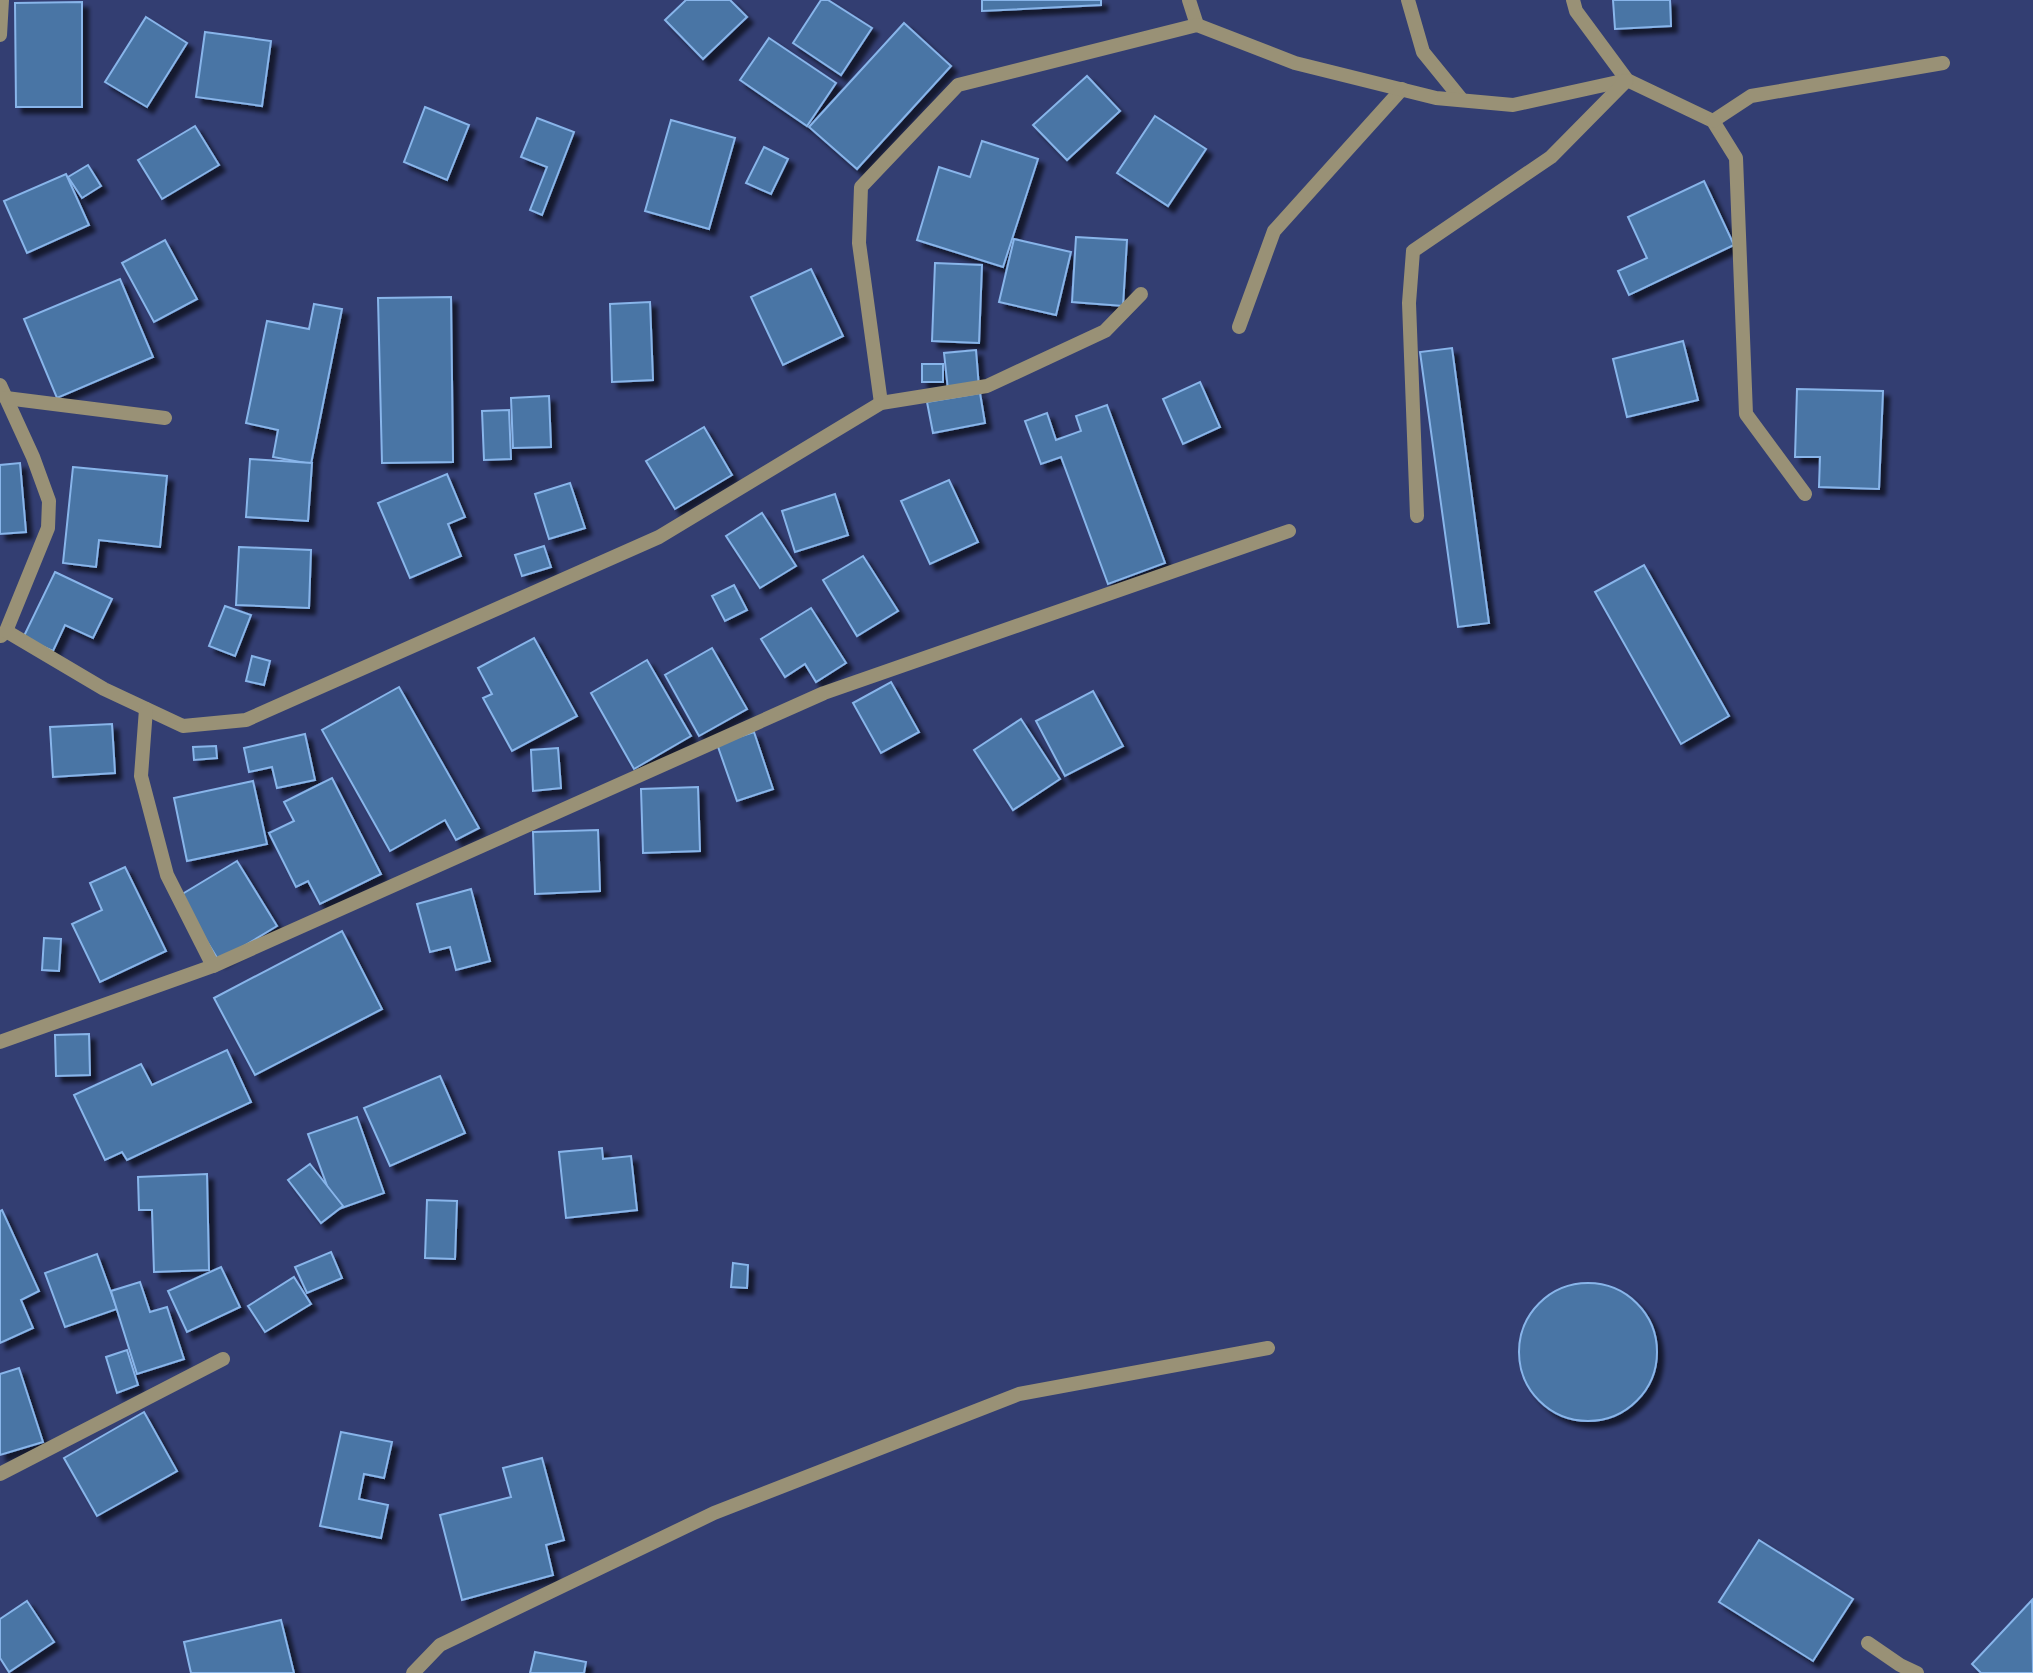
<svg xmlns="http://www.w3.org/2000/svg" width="2033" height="1673" font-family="Quicksand,sans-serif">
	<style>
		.building { fill: #4974a5; stroke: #88b5ea; stroke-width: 2; filter: url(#shadow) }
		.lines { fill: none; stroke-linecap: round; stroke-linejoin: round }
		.minor { stroke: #999176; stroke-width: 14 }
	</style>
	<defs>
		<filter id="shadow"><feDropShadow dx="6" dy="6" stdDeviation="2" flood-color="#0009"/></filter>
	</defs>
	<rect width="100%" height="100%" fill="#333e72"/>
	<!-- building -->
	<g class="building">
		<path d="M686,0H730L747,17L703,59L665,20Z"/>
		<path d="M821,0H828L872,28L841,75L793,43Z"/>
		<path d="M982,0H1101V5L982,11Z"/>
		<path d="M1613,0H1670L1671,26L1615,29Z"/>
		<path d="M82,2V107H16L15,3Z"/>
		<path d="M146,17L187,43L147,107L105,82Z"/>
		<path d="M904,23L951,66L857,169L809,127Z"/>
		<path d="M205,32L271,41L262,106L196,97Z"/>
		<path d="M769,38L836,83L807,126L740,80Z"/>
		<path d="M1087,76L1120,111L1067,160L1033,125Z"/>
		<path d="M425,107L469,125L447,180L404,162Z"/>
		<path d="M1155,116L1206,149L1168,206L1117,173Z"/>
		<path d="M537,118L574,132L542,215L530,210L547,167L521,157Z"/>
		<path d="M671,120L735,138L709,229L645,211Z"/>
		<path d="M195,126L219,165L162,199L138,160Z"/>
		<path d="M982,141L1038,159L1003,267L917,240L939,167L970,177Z"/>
		<path d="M764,147L788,159L771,194L746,183Z"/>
		<path d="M88,165L101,186L82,198L68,177Z"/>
		<path d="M66,174L89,225L27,253L4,201Z"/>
		<path d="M1704,181L1734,245L1629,295L1618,271L1647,258L1628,217Z"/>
		<path d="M1076,237L1127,240L1123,306L1072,302Z"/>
		<path d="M1014,239L1071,252L1056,315L999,302Z"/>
		<path d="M165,240L197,299L154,322L122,263Z"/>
		<path d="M935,263L982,265L979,343L932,341Z"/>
		<path d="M811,269L843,336L783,365L751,297Z"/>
		<path d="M120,279L153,357L57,398L24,319Z"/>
		<path d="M451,297L453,462L382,463L378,298Z"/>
		<path d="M650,302L653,380L612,382L610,304Z"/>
		<path d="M314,304L342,309L311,464L273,457L278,430L246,423L267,321L309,329Z"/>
		<path d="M1683,341L1698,400L1627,417L1613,359Z"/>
		<path d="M1452,348L1489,623L1458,627L1420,352Z"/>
		<path d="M976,350L979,388L948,390L944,353Z"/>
		<rect x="922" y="364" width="21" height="18"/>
		<path d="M1200,382L1220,427L1183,444L1163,399Z"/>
		<path d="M1797,389L1883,391L1879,489L1819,487L1820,457H1795Z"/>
		<path d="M980,393L985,423L933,433L927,402Z"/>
		<path d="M549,396L551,447L513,448L511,398Z"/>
		<path d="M1107,405L1165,563L1108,584L1061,457L1041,464L1025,421L1047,413L1056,440L1081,431L1076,416Z"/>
		<path d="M509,410L511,459L484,460L482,411Z"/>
		<path d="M704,427L732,475L675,509L646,461Z"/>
		<path d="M250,459L312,463L308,521L246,517Z"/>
		<path d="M20,463L26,532L0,534V465Z"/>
		<path d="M73,467L167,476L160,547L99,540L96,567L63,563Z"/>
		<path d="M447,474L465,517L448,524L461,556L410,578L378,503Z"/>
		<path d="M949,480L978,542L930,564L901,501Z"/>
		<path d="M570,483L585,528L549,539L535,494Z"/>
		<path d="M835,494L848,535L795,552L782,511Z"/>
		<path d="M762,513L796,566L760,588L726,536Z"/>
		<path d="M544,546L551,567L522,576L515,555Z"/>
		<path d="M239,547L311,550L309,608L236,605Z"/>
		<path d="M863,556L898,611L857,636L823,580Z"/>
		<path d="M1644,565L1729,716L1681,744L1595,592Z"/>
		<path d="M55,572L112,599L93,638L65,625L53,651L23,638Z"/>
		<path d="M734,585L747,610L725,621L712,596Z"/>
		<path d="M225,606L251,615L235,656L209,646Z"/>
		<path d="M811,608L846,663L816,682L805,664L785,677L761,639Z"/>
		<path d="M534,638L577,716L512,751L483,698L492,694L478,668Z"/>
		<path d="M712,648L747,709L699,736L665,675Z"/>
		<path d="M252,656L270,661L264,685L246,681Z"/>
		<path d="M647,660L691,736L634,769L591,693Z"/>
		<path d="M891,682L919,732L881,753L853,703Z"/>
		<path d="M399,687L479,828L456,840L445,820L390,851L322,730Z"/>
		<path d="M1093,691L1123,746L1065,776L1036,721Z"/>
		<path d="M1021,719L1060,779L1013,810L974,750Z"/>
		<path d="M112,724L115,773L53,777L50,727Z"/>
		<path d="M754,732L773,789L737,801L717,744Z"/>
		<path d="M305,734L315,780L277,788L272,767L249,772L244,748Z"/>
		<path d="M216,746L217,758L194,760L193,747Z"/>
		<path d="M558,748L561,788L533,791L531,750Z"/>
		<path d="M332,778L381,874L320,904L308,881L296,887L269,833L294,821L284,802Z"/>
		<path d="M253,781L267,844L187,861L174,798Z"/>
		<path d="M698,787L700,851L643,853L641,789Z"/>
		<path d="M598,830L600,891L535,894L533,832Z"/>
		<path d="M237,861L277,926L219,961L179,896Z"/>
		<path d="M125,867L166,951L100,982L72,924L102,910L90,883Z"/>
		<path d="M471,889L490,961L456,970L450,947L430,952L417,904Z"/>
		<path d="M342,931L382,1009L255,1075L214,998Z"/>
		<path d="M44,938L61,939L59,971L42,970Z"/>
		<path d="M89,1034L90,1075L56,1076L55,1035Z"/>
		<path d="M227,1050L251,1102L127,1160L122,1152L105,1160L74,1095L141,1064L152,1085Z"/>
		<path d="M440,1076L465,1133L390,1166L364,1108Z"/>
		<path d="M357,1117L384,1193L336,1210L308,1134Z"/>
		<path d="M602,1148L603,1159L631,1156L637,1210L566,1218L559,1152Z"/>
		<path d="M310,1164L343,1206L321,1223L288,1180Z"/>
		<path d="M207,1174L209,1270L154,1272L152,1210H139L138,1177Z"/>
		<path d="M427,1200L457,1201L455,1259L425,1258Z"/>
		<path d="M2,1210L39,1291L21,1300L33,1328L0,1343V1211Z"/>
		<path d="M331,1252L342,1278L307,1293L295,1267Z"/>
		<path d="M97,1254L117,1309L65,1327L45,1273Z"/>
		<path d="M733,1263L748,1265L747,1288L731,1287Z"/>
		<path d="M221,1267L240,1307L187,1332L168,1291Z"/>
		<path d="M294,1277L311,1304L265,1332L248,1306Z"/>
		<path d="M140,1282L150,1312L167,1307L184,1359L137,1374L111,1291Z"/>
		<circle cx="1588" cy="1352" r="69"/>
		<path d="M127,1350L138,1385L117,1393L106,1357Z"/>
		<path d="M19,1368L43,1442L0,1455V1374Z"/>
		<path d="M144,1412L177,1471L97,1516L64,1458Z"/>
		<path d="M341,1432L392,1442L384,1478L364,1474L359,1499L388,1505L381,1538L320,1526Z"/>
		<path d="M542,1458L564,1540L546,1545L553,1575L462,1600L440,1515L511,1497L503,1468Z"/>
		<path d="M1759,1540L1853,1599L1813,1661L1719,1602Z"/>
		<path d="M2032,1600L2033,1673H1981L1972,1664Z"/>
		<path d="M27,1601L54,1642L9,1672L0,1658V1619Z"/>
		<path d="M281,1620L294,1673H191L184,1642Z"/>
		<path d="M535,1652L586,1662L584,1673H530Z"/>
	</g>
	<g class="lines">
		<!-- minor -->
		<g class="minor">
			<path d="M1189,0L1197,25"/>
			<path d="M1408,0L1423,52L1462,100"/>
			<path d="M1573,0L1576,11L1627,80L1713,121L1736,158L1746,414L1805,494"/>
			<path d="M0,35L2,0"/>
			<path d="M1713,121L1751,96L1943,63"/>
			<path d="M1239,327L1274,231L1402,89"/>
			<path d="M0,385L33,457L49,501L48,528L6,631L1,636"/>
			<path d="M6,398L165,418"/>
			<path d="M881,403L859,243L861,187L958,85L1197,25L1295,63L1436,98L1513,105L1627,80"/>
			<path d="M1417,516L1409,303L1413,251L1551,157L1626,81"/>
			<path d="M6,631L104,689L183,726L246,720L659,537L881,403L987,386L1105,331L1141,294"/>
			<path d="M146,709L141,776L167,875L213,966"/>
			<path d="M0,1042L213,966L824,693L1289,531"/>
			<path d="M0,1474L223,1359"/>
			<path d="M1868,1643L1900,1665L1917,1673"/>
			<path d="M413,1673L440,1645L714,1513L1019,1394L1268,1348"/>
		</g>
	</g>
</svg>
